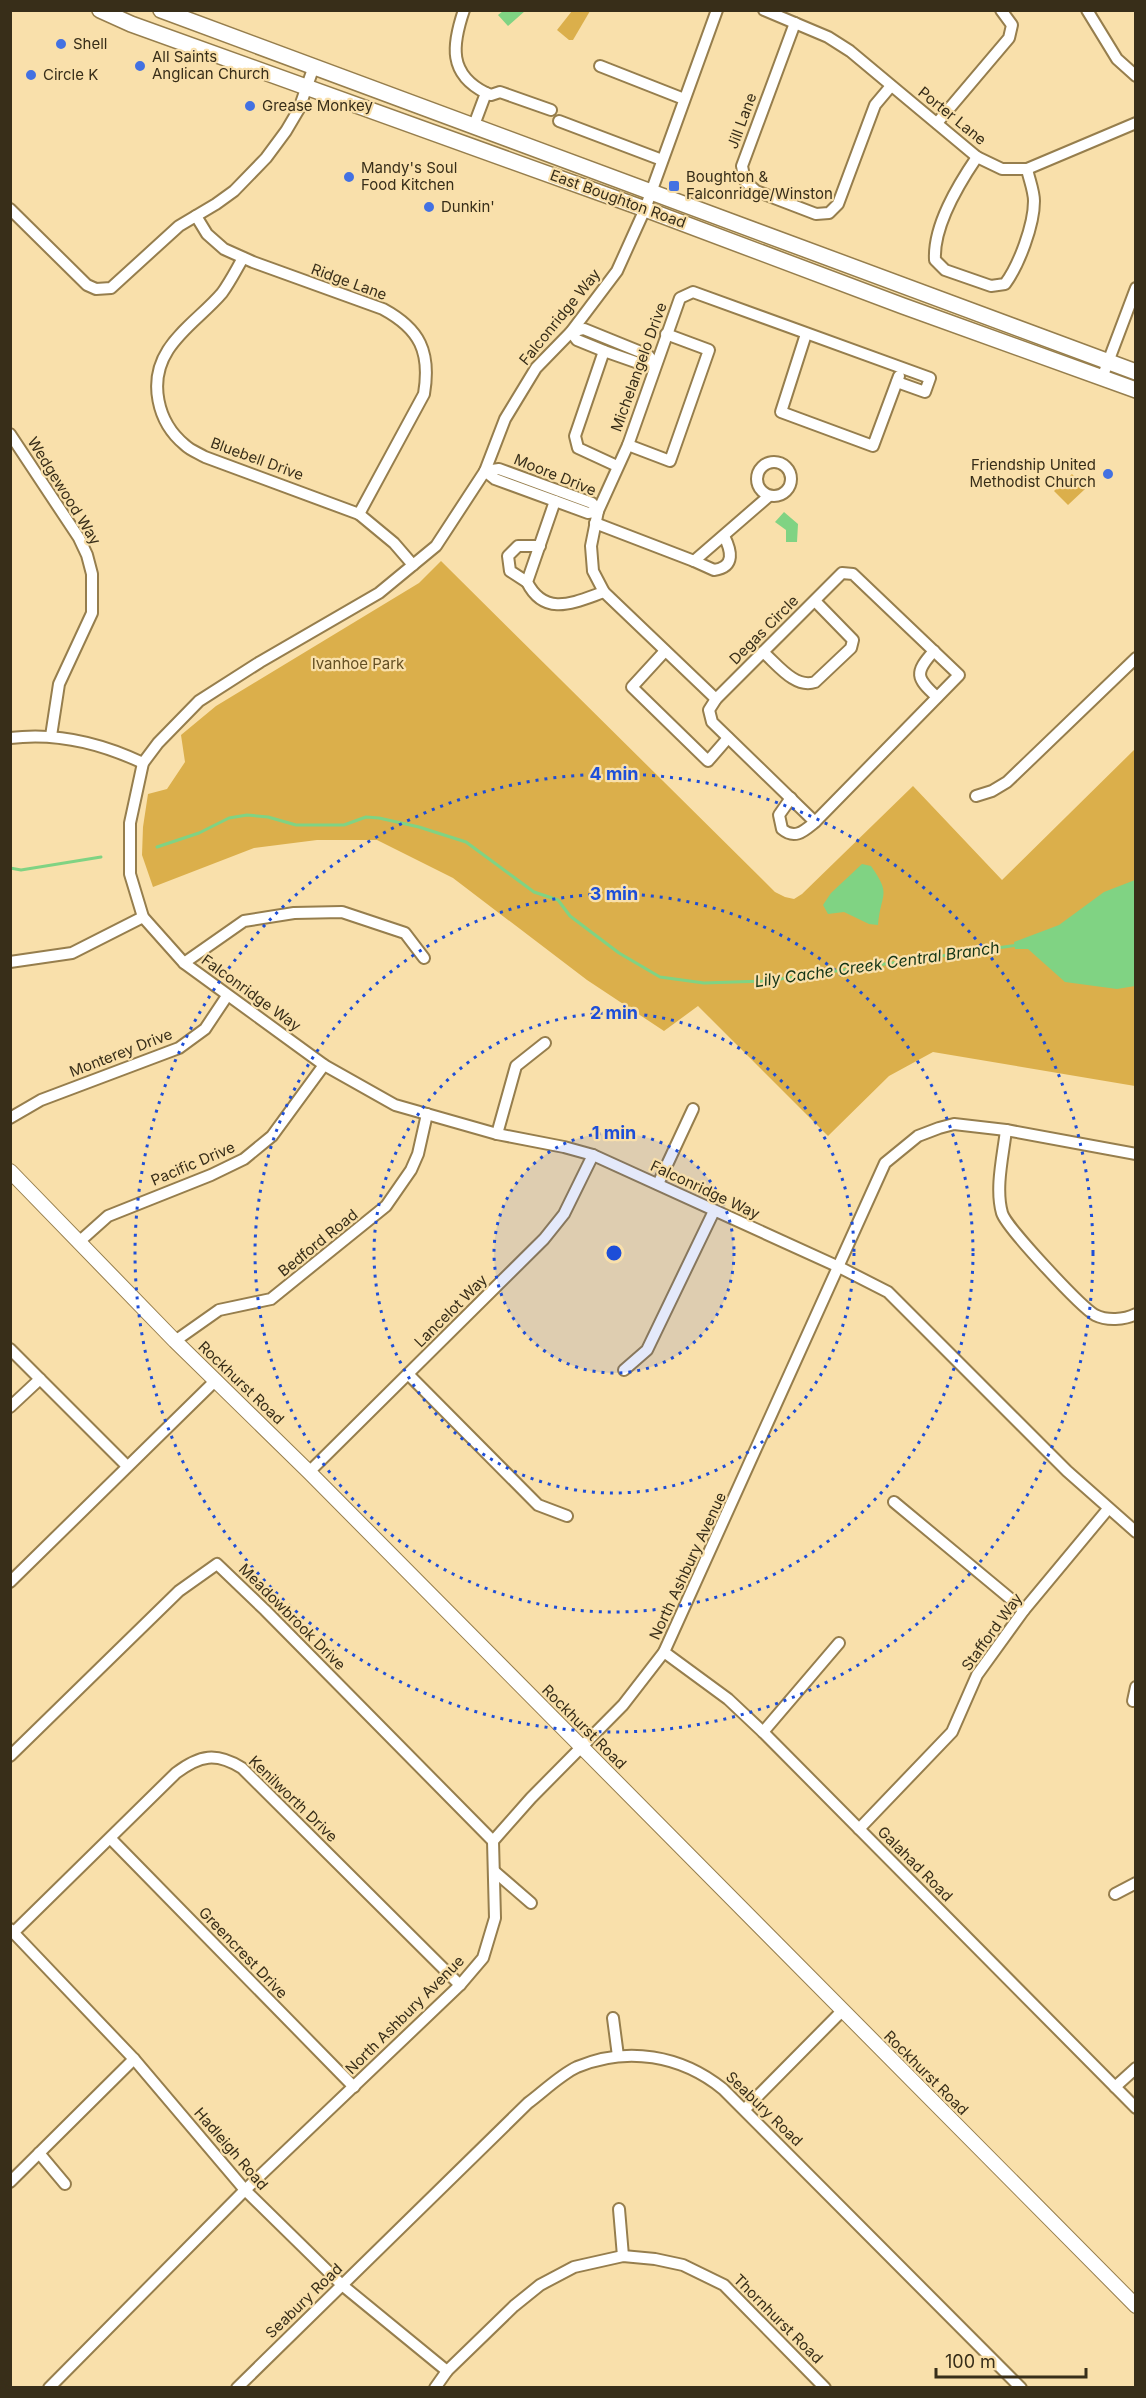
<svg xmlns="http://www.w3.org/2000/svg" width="1146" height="2398" font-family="Inter,sans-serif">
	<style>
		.green { fill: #dbaf4b }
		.water { fill: #80d383 }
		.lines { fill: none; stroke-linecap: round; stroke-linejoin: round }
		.stream { stroke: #80d383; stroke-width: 3 }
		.minor-casing { stroke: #967e4d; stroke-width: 14 }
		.tertiary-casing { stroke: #967e4d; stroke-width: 16 }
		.secondary-casing { stroke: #967e4d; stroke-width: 18 }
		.minor { stroke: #fff; stroke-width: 10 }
		.tertiary { stroke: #fff; stroke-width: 14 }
		.secondary { stroke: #fff; stroke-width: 15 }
		.ring { fill: none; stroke: #1d4ed8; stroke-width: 3; stroke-dasharray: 3 6 }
		.poi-dot { fill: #4371e2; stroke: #f9e0ab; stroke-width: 2 }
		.labels { text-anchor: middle; stroke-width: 4.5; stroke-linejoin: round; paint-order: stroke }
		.poi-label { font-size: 15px; fill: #382e19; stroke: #f9e0ab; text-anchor: start }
		.street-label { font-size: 15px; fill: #382e19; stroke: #f9e0ab }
		.park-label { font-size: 15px; fill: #644f23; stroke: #f9e0ab }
		.water-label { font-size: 16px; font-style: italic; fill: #133415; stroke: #f9e0ab }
		.centre { fill: #1d4ed8; stroke: #f9e0ab; stroke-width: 3 }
		.ring-label { font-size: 18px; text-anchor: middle; font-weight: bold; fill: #1d4ed8; stroke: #f9e0ab; stroke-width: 4.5; stroke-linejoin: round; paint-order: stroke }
	</style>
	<rect width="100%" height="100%" fill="#f9e0ab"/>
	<!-- green -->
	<g class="green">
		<path d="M572,11H590L573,40H569L557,30Z"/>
		<path d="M1072,474L1085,489L1068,505L1054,491Z"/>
		<path d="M441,561L775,892L785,897L794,899L802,894L913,786L1002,880L1135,749V1086L933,1052L889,1076L828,1136L698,1006L664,1031L587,980L453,878L377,840H317L254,848L153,887L142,855L143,827L148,794L167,789L185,762L181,735L216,706L419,583Z"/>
	</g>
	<!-- water -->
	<g class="water">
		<path d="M503,11V10L525,11L508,26L498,15Z"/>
		<path d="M784,512L798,524L797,542H786V530L775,522Z"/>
		<path d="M862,864L871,866C892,896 881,892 878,925L869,924L844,912L828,914L823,905L831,893Z"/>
		<path d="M1135,880V986L1117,989L1065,982L1028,949H1015L1014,942L1059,925L1104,892Z"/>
	</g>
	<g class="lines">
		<!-- stream -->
		<g class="stream">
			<path d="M157,847L199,833L229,818L247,815L268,817L296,825H344L366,817L379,818L419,827L466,842L534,892L558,900L570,916L619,953L660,977L704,983L766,981L1018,945"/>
			<path d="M10,868L21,870L101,857"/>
		</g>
		<!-- minor casing -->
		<g class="minor-casing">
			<g id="minor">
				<path d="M464,10C452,45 448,74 486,93L474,125"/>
				<path d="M717,10L645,209L617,271L571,332L536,368L505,419L485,471L436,546L379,593L260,662L199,701L158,743L143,763L130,823V874L143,917L184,963L324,1065L395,1105L497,1134L564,1147L593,1155L839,1267L888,1292L1067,1471L1136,1532"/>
				<path d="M764,10L828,37L850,51L977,157L1002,169H1027L1136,123"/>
				<path d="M1087,10L1117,59L1136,76"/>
				<path d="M795,23L742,166L745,181L756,191L816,214L829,213L838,204L875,105L891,86"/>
				<path d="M600,66L684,99"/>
				<path d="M486,93L491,95L500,92L551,110"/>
				<path d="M559,121L662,160"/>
				<path d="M937,123L1009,38L1012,25L1001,10"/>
				<path d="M977,157C958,185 933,226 935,260L945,270L991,286L1005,284C1019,265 1034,225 1034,201C1034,191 1029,179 1027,169"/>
				<path d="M10,209L87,285L96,289L111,288L179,226L216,204L234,191L266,158L286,131L299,109L314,66"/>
				<path d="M196,216L207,234L224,249L253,262L383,309C420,329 431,352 424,394L359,514"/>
				<path d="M243,258C236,270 230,282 222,293C205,313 182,328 168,350C148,381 157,422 185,445C190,450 198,453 205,457L359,514L394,543L413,565"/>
				<path d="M584,329L648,355L655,364L644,365L604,351L577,340L571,332Z"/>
				<path d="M806,334L781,412L873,446L899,376"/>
				<path d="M604,351L575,436L578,448L617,466"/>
				<path d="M1102,378L1136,288"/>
				<path d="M10,434L79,538L87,555L92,574V613L59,684L51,736"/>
				<path d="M628,445L670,461L709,350L666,334"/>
				<circle cx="774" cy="479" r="17"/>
				<path d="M485,471L499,469L592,503L598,511"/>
				<path d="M485,471L495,479L588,513L598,511"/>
				<path d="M555,501L527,582C545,618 575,602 604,592"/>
				<path d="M595,523L694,561L769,496"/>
				<path d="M694,561L714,570C736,567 731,550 724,536"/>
				<path d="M842,573L853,574L959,675L815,822L712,722L709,710L716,699Z"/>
				<path d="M527,582L510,571L508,556L518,546H540"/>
				<path d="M665,651L632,687L708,761L728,738"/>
				<path d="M934,651C914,673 916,678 937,697"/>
				<path d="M763,652C777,664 795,689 815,682L851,648L853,640L815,601"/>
				<path d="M716,699L604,592L593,571L591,546L598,511L628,445L680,298L693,292L930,378L925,392L897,382"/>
				<path d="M10,738C57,732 101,743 143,763"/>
				<path d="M976,796L992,791L1007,782L1136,658"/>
				<path d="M791,798L779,815L782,829C795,840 804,831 815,822"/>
				<path d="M10,962L72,953L143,917"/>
				<path d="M184,963L244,921L294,913L342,912L405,933L424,958"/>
				<path d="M10,1118L41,1100L179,1048L205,1029L227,996"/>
				<path d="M1006,1130C1003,1156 995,1188 1002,1213C1006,1227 1081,1307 1095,1315C1107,1321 1124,1320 1136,1314"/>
				<path d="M497,1134L516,1066L545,1043"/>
				<path d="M658,1184L693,1109"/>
				<path d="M80,1241L108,1216L211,1175L244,1159L272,1136L324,1065"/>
				<path d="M175,1341L219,1310L271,1299L386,1206L411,1170L418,1154L427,1114"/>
				<path d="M10,1349L127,1466"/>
				<path d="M624,1370L647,1350L714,1211"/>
				<path d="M408,1374L538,1505L567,1516"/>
				<path d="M10,1407L40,1379"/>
				<path d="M309,1472L544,1239L564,1214L593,1155"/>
				<path d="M894,1502L1024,1610"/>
				<path d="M10,1582L216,1380"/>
				<path d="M664,1652L728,1699L763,1732L1136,2108"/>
				<path d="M1133,1701L1136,1687"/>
				<path d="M763,1732L839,1643"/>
				<path d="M10,1756L179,1591L217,1564L265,1610L493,1841"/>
				<path d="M859,1829L952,1732L977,1675L1024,1610L1108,1509"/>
				<path d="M111,1839L354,2087"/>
				<path d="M494,1871L531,1903"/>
				<path d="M1115,1894L1136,1883"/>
				<path d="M10,1929L134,2059L245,2190L342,2285L447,2371"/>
				<path d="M14,1932L176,1773C200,1755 216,1752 242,1768L460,1985"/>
				<path d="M613,2018L618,2056"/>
				<path d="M1115,2087L1136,2068"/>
				<path d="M745,2109L842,2011"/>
				<path d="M39,2153L65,2184"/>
				<path d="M10,2182L134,2059"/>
				<path d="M619,2209L623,2256"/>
				<path d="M49,2388L245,2190L460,1985L483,1958L495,1918L493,1841L531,1798L623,1705L664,1652L885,1163L918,1136L939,1128L954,1124L1006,1130L1136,1154"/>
				<path d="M237,2388L528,2103C543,2092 560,2075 577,2067C627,2046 681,2055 723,2089L1021,2388"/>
				<path d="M435,2388L447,2371L514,2306L540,2285L574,2267L623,2256L655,2259L683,2265L724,2285L825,2388"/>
			</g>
		</g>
		<!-- tertiary casing -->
		<g class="tertiary-casing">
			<path id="tertiary" d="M10,1171L175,1341L309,1472L1136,2306"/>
		</g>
		<!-- secondary casing -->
		<g class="secondary-casing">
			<g id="secondary">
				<path d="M100,10L131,24L645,209L903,306L1136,390"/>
				<path d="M161,10L1136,372"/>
			</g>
		</g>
		<!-- minor -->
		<use href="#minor" class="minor"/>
		<!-- tertiary -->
		<use href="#tertiary" class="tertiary"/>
		<!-- secondary -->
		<use href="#secondary" class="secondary"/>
	</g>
	<!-- distance rings -->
	<circle cx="614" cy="1253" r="120" fill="#1d4ed8" fill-opacity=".12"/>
	<g class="ring">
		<circle cx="614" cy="1253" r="120"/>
		<circle cx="614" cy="1253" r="240"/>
		<circle cx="614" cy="1253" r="359"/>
		<circle cx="614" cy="1253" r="479"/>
	</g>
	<!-- markers -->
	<g class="poi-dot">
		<circle cx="61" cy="44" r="6"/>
		<circle cx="140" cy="66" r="6"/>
		<circle cx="31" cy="75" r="6"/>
		<circle cx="250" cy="106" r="6"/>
		<circle cx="349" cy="177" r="6"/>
		<rect x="668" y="180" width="12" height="12" rx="3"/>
		<circle cx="429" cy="207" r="6"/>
		<circle cx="1108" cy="474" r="6"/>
	</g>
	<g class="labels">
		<!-- poi labels -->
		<g class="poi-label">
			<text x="73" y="49">Shell</text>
			<text x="152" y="62">All Saints<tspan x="152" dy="17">Anglican Church</tspan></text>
			<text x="43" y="80">Circle K</text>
			<text x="262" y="111">Grease Monkey</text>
			<text x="361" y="173">Mandy's Soul<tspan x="361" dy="17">Food Kitchen</tspan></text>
			<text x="686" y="182">Boughton &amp;<tspan x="686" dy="17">Falconridge/Winston</tspan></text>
			<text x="441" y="212">Dunkin'</text>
			<text x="1096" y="470" text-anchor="end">Friendship United<tspan x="1096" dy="17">Methodist Church</tspan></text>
		</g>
		<!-- street labels -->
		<g class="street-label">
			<text transform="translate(952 116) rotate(39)" y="5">Porter Lane</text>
			<text transform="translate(742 121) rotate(-70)" y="5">Jill Lane</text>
			<text transform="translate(618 199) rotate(20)" y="5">East Boughton Road</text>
			<text transform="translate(349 282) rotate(20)" y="5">Ridge Lane</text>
			<text transform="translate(560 317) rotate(-51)" y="5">Falconridge Way</text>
			<text transform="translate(639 367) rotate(-70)" y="5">Michelangelo Drive</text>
			<text transform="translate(257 459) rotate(20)" y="5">Bluebell Drive</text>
			<text transform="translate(555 475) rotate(22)" y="5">Moore Drive</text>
			<text transform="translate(64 491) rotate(58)" y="5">Wedgewood Way</text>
			<text transform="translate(764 630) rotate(-45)" y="5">Degas Circle</text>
			<text transform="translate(251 993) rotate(36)" y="5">Falconridge Way</text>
			<text transform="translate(121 1053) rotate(-21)" y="5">Monterey Drive</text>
			<text transform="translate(193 1164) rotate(-23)" y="5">Pacific Drive</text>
			<text transform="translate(705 1190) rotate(25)" y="5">Falconridge Way</text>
			<text transform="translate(318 1243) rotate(-39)" y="5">Bedford Road</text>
			<text transform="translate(451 1311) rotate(-45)" y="5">Lancelot Way</text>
			<text transform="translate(241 1383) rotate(44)" y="5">Rockhurst Road</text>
			<text transform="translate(688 1566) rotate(-65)" y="5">North Ashbury Avenue</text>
			<text transform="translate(292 1617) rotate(45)" y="5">Meadowbrook Drive</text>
			<text transform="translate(992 1632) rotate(-54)" y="5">Stafford Way</text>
			<text transform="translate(584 1727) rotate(45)" y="5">Rockhurst Road</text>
			<text transform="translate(293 1799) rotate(44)" y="5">Kenilworth Drive</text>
			<text transform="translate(915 1864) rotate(45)" y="5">Galahad Road</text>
			<text transform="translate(243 1953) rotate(46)" y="5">Greencrest Drive</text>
			<text transform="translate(405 2015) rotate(-45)" y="5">North Ashbury Avenue</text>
			<text transform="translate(926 2073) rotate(45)" y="5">Rockhurst Road</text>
			<text transform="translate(764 2109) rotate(44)" y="5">Seabury Road</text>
			<text transform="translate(231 2149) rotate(49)" y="5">Hadleigh Road</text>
			<text transform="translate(304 2301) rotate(-44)" y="5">Seabury Road</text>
			<text transform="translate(778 2319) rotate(45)" y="5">Thornhurst Road</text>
		</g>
		<!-- park labels -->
		<g class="park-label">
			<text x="358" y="669">Ivanhoe Park</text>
		</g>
		<!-- water labels -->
		<g class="water-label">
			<text transform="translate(877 964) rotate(-8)" y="6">Lily Cache Creek Central Branch</text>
		</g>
	</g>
	<circle cx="614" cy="1253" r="9" class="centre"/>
	<g class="ring-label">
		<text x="614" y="780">4 min</text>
		<text x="614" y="900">3 min</text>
		<text x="614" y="1019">2 min</text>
		<text x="614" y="1139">1 min</text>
	</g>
	<!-- border -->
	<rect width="1146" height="2398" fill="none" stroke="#382e19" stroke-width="24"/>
	<!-- scale -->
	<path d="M936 2368v9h150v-9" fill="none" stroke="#382e19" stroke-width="3"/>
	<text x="945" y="2368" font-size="18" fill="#382e19" stroke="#f9e0ab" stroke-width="4.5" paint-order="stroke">100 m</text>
</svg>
